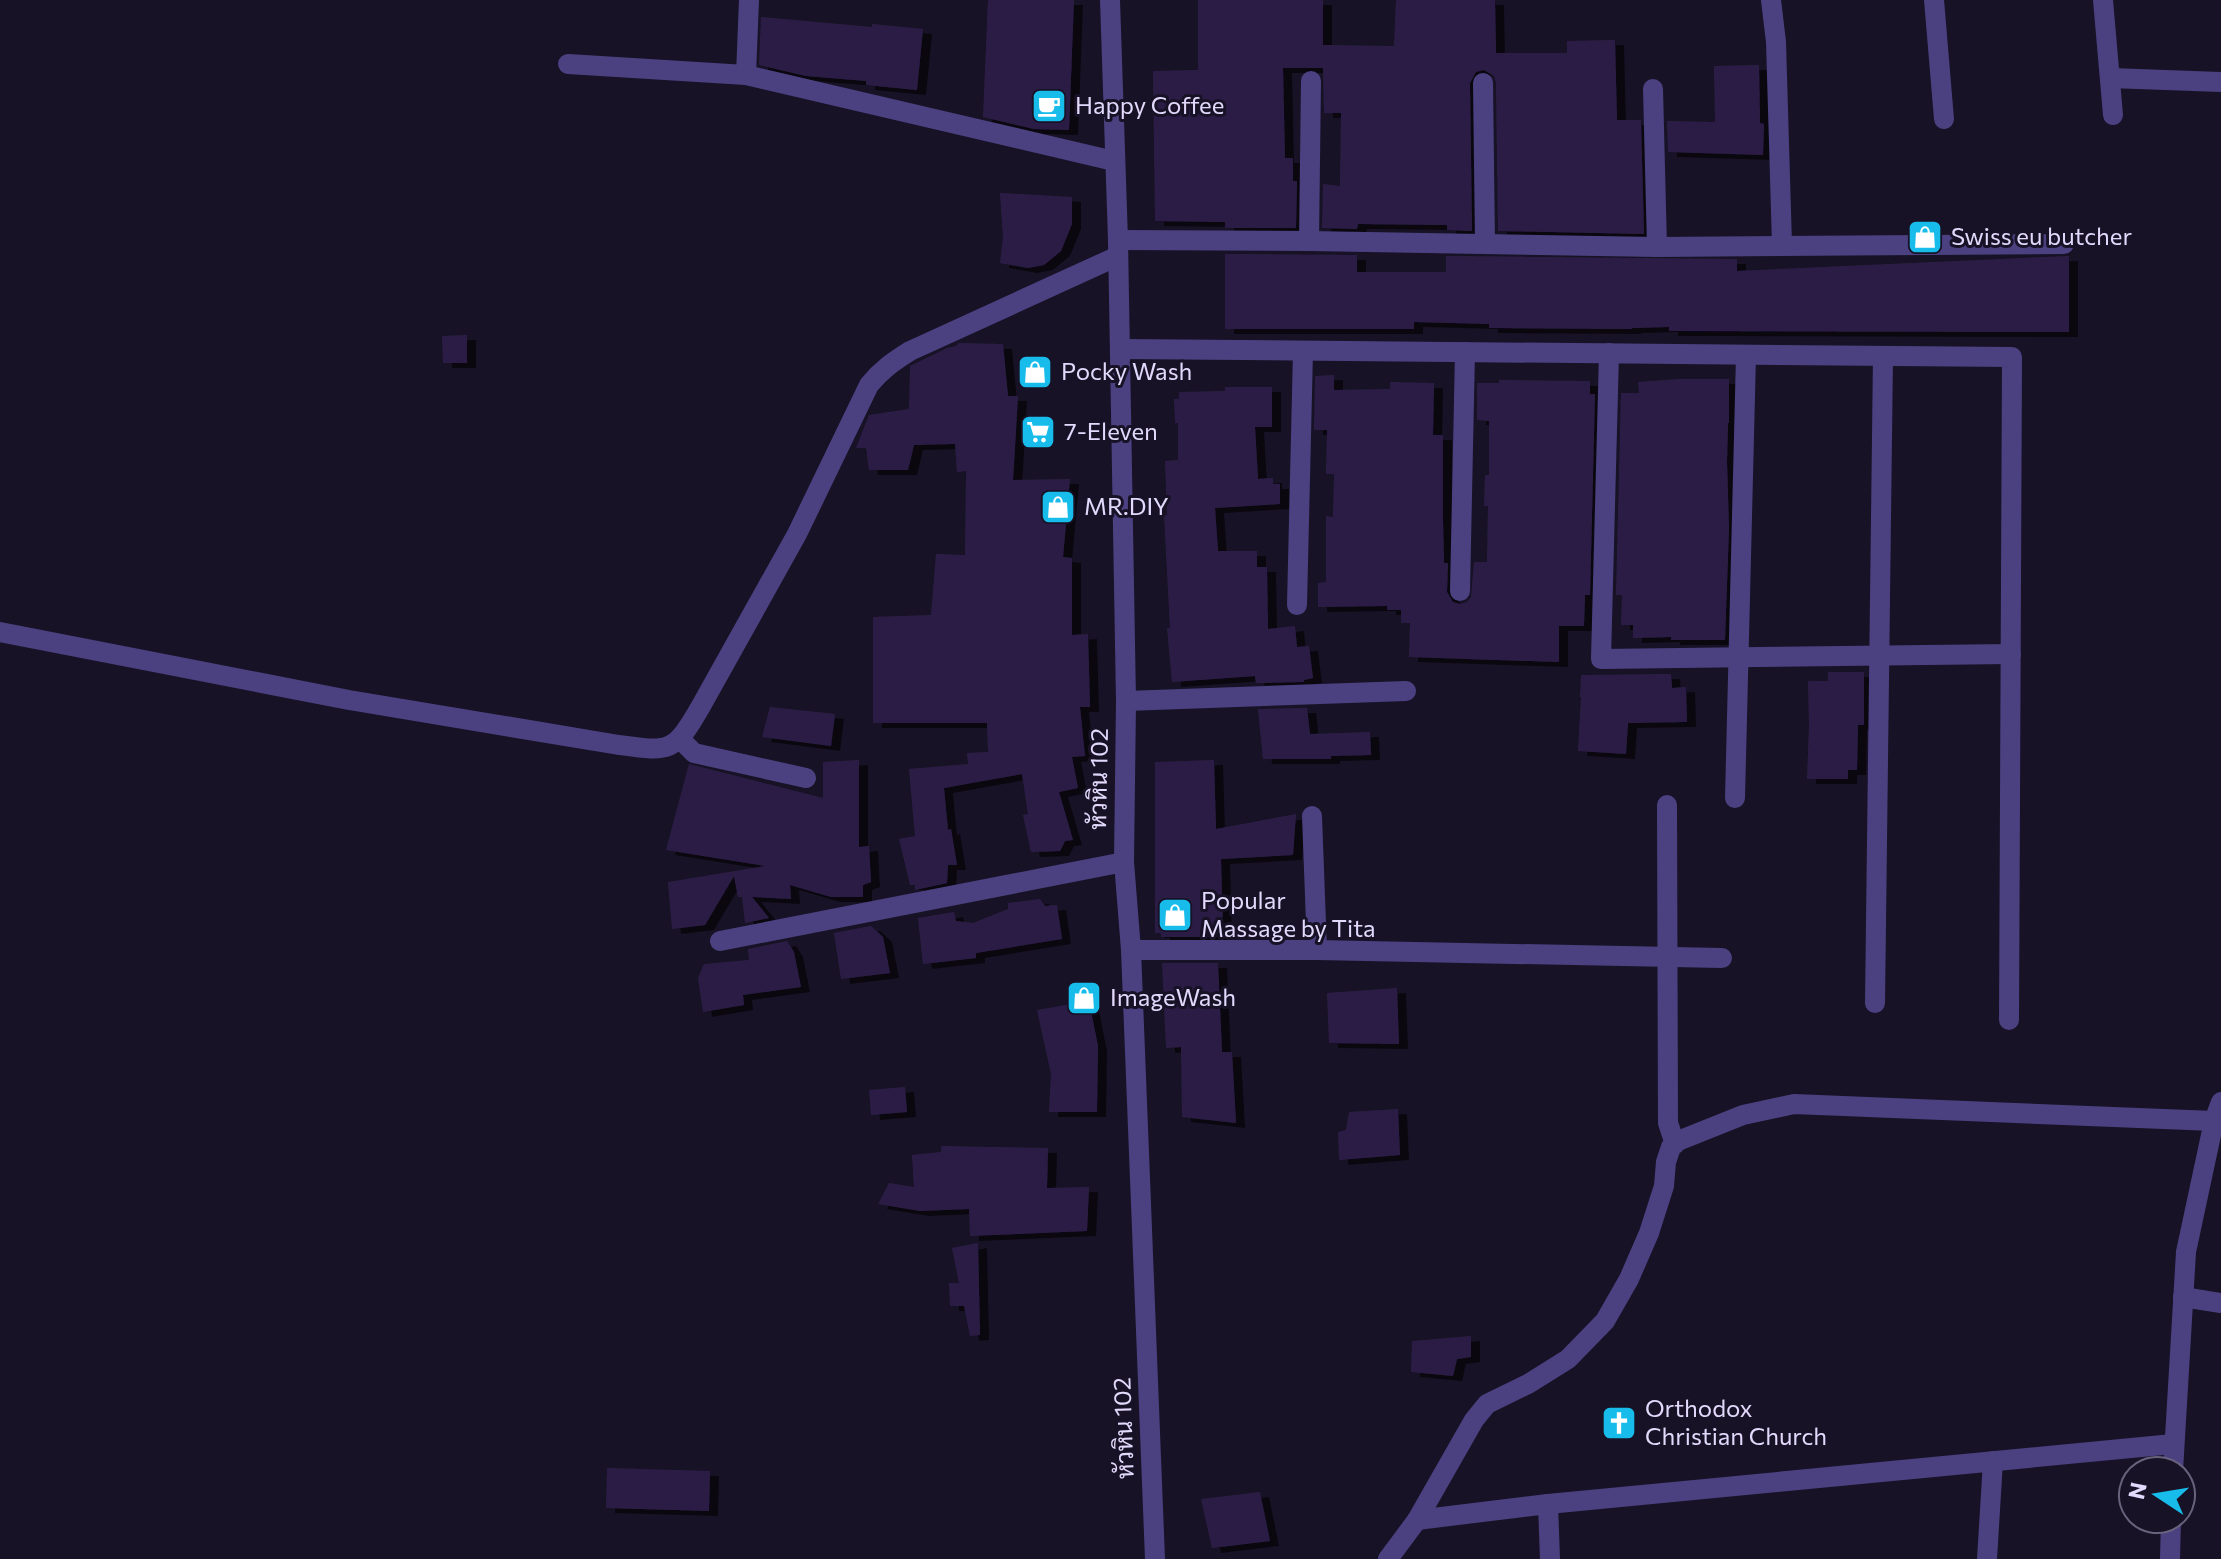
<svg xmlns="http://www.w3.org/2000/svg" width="2221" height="1559" font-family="Commissioner,Sarabun,sans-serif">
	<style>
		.building { fill: #2c1f45; filter: url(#shadow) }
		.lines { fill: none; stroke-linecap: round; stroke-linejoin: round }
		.minor { stroke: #4b4181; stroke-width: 20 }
		.labels { text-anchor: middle; stroke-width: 6; stroke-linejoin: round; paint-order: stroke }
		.poi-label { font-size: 24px; fill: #e2dafc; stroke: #181226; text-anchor: start }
		.street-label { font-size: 24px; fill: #e2dafc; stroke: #181226 }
	</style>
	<defs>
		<filter id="shadow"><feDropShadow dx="9" dy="5" stdDeviation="0" flood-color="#0009"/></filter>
	</defs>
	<rect width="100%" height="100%" fill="#181226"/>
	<!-- building -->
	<g class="building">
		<path d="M988,0H1074L1069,130L1034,129L983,117Z"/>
		<path d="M1198,0H1323V45L1394,46L1396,0H1495L1496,53H1567V41L1615,40L1617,120H1641L1644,234L1498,231L1496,83L1494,76L1484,70L1476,72L1470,83L1472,231L1447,230V225L1358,224L1357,229L1322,228L1323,184L1340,186L1341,113H1324L1323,68H1283L1285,158H1293V181H1297L1296,228H1225V222L1155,221L1153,71L1198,70Z"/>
		<path d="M761,17L872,27V24L923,29L917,90L866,85V81L806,76L759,65Z"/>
		<path d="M1759,65L1760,123L1764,124L1763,155L1668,152L1667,121L1715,122L1714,66Z"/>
		<path d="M1000,193L1072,197V224L1061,251L1044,265L1028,268L1000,263L1003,238Z"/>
		<path d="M1225,254L1357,255V272H1446V256L1737,259V271L2069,256V332L1669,331V327L1632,328V329L1489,328V324L1414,322V329H1225Z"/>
		<path d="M467,335V363H443L442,336Z"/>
		<path d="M959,343L1003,344L1008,396H1018L1013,480L1070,479L1063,557L1072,558V635L1088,634L1090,707H1080L1085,756L1072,757L1078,788L1059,792L1073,840L1065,841L1060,851L1031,852L1023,815L1028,814L1022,774L944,788L948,830L951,829L957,865H948L947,883L915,890V885H910L899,839L915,836L909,769L968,764L967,753L988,752L987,723H873V617L931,615L936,554L965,555L966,471L957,472L955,444L914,445L908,470H869L866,448H856L869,415L909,409L910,366L947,348L956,346Z"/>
		<path d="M1334,375V390L1390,389V382L1434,383L1433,435H1443V519L1444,563H1448L1447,592L1453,602L1460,604L1467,602L1471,597L1474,562H1487L1488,506H1484L1485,475H1489V421L1477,420V383H1499V380L1590,381V394H1595L1590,595H1585L1584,626H1559V662L1409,657L1410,623H1401V610H1387V606L1318,607V583L1326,582V516L1333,517L1334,474H1326L1327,430H1314L1315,376Z"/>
		<path d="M1678,379H1729V423H1728L1727,462L1729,529L1725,640H1671V637L1633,638V625H1621L1622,595H1616L1621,393H1639L1638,382Z"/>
		<path d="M1225,387H1272V427H1255L1258,479L1273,478V484H1280V504L1215,508L1218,551H1257V567H1267L1268,629L1295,626L1297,647L1309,646L1313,678L1304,680V682L1256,683L1255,676L1172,682L1167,628H1170L1164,515H1167L1165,461L1178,460V423H1175L1174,399H1179V392L1225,391Z"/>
		<path d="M1828,672H1864V725H1858L1857,770H1848V779H1807L1809,726L1808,681H1828Z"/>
		<path d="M1671,674L1672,688L1686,687L1687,722L1628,723L1626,754L1578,751L1581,697H1580L1581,675Z"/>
		<path d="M770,707L835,714L831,746L762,737Z"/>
		<path d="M1307,708L1310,734L1370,732L1371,755L1331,756V759H1263L1258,709Z"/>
		<path d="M859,760V847L869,846L871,882L863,885V897H831L790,885L791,899L752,897L769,918L745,923L742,897H738L734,876L705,925L672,929L668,882L766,866L666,850L689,764L823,798V762Z"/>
		<path d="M1214,760L1216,829L1296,814L1293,855L1221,859L1223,931H1217V937H1161V933H1155V762Z"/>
		<path d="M1040,899L1045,906L1057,905L1062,939L976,953V958L923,964L918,918L954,912L956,921L973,923L1008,909V903Z"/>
		<path d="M871,926L883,937L890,973L841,979L834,933Z"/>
		<path d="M787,941L794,952L801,987L743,995L744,1005L703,1012L698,978L704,964L749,960L748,949Z"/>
		<path d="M1162,963H1218L1222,1052H1232L1236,1123L1182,1117L1181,1047L1166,1048Z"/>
		<path d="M1397,988L1399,1044L1329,1043L1327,993Z"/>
		<path d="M1089,1001L1098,1046L1097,1112H1049L1051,1074L1037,1010Z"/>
		<path d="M905,1087L907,1112L871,1115L869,1090Z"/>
		<path d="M1398,1109L1400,1155L1339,1160L1338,1132L1346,1130L1349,1112Z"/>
		<path d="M941,1146L1048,1148L1047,1188L1089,1187L1087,1231L970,1236L969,1209L920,1211L878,1204L889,1183L914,1187L912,1155L941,1152Z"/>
		<path d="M978,1243L980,1335L970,1336L964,1306H950L949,1283H959L952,1248Z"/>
		<path d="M1471,1336V1357L1457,1359L1453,1376L1411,1372L1412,1341Z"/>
		<path d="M607,1468L710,1471L709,1511L606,1508Z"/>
		<path d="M1260,1492L1270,1541L1212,1548L1201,1499Z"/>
	</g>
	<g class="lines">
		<!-- minor -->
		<g class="minor">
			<path d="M1110,0L1118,240L1126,701L1124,862L1131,950L1155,1559"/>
			<path d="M1771,0L1776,42L1782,245"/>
			<path d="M1934,0L1944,119"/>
			<path d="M2103,0L2113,115"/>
			<path d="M568,64L746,75L1114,161"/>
			<path d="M746,75L749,0"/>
			<path d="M2110,78L2221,82"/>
			<path d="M1483,83L1485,244"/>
			<path d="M1653,89L1657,247"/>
			<path d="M1118,240L1309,241L1657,247L2064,244"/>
			<path d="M1309,241L1311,81"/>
			<path d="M1120,349L2012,357L2009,1020"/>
			<path d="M1609,353L1601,659L2011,654"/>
			<path d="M1460,591L1465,352"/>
			<path d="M1297,605L1303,351"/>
			<path d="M0,632L349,700L619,745C670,752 674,753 701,706L797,534L869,385C881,370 894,361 910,351L1118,256"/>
			<path d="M1126,701L1406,691"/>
			<path d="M680,739L694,753L806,778"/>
			<path d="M1735,798L1746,355"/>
			<path d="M1667,805L1668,1123L1675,1144"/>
			<path d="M1312,816L1317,950"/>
			<path d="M720,941L1124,862"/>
			<path d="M1131,950H1317L1722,958"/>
			<path d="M1875,1003L1883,356"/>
			<path d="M2183,1297L2221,1303"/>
			<path d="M2173,1471L2186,1252L2214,1121L2221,1102"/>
			<path d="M1548,1504L1550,1559"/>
			<path d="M1417,1520L1548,1504L2173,1444"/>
			<path d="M1388,1559L1417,1520L1474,1420L1487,1404L1528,1384L1568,1359L1605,1321L1629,1279L1649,1233L1664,1186L1666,1162L1671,1147L1678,1141L1743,1115L1794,1104L2214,1121"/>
			<path d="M1987,1559L1993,1461"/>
			<path d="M2170,1559L2171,1519"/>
		</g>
	</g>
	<!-- icons -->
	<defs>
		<g id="cafe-square" transform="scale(1.8)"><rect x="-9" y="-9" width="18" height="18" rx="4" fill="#17bcea" stroke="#181226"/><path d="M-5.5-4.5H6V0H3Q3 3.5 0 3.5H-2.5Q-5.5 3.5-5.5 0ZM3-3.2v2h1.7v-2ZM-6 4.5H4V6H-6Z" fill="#fff"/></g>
		<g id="shop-square" transform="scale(1.8)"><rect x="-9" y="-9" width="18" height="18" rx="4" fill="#17bcea" stroke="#181226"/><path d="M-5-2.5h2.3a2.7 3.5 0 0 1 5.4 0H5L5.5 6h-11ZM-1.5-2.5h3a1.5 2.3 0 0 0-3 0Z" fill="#fff"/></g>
		<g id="supermarket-square" transform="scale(1.8)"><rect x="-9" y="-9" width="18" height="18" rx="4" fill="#17bcea" stroke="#181226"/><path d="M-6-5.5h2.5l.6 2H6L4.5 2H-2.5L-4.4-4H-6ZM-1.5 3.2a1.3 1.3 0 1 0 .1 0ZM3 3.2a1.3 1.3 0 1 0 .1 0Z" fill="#fff"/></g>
		<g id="church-square" transform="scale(1.8)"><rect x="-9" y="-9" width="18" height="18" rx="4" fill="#17bcea" stroke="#181226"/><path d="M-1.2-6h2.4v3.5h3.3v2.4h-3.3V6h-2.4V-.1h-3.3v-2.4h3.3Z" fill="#fff"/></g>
	</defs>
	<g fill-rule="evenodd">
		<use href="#cafe-square" x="1049" y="106"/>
		<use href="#shop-square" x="1925" y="237"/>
		<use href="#shop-square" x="1035" y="372"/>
		<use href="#supermarket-square" x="1038" y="432"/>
		<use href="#shop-square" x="1058" y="507"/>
		<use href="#shop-square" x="1175" y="915"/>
		<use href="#shop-square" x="1084" y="998"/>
		<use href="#church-square" x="1619" y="1423"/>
	</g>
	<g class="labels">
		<!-- poi labels -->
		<g class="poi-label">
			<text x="1075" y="114">Happy Coffee</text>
			<text x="1951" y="245">Swiss eu butcher</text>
			<text x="1061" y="380">Pocky Wash</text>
			<text x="1064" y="440">7-Eleven</text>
			<text x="1084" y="515">MR.DIY</text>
			<text x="1201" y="909">Popular<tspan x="1201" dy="28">Massage by Tita</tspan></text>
			<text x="1110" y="1006">ImageWash</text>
			<text x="1645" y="1417">Orthodox<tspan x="1645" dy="28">Christian Church</tspan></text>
		</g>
		<!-- street labels -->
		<g class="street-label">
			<text transform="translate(1099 779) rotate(-89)" y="8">หัวหิน 102</text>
			<text transform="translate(1124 1428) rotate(-92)" y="8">หัวหิน 102</text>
		</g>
	</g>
	<!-- north arrow -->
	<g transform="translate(2157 1495) rotate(282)"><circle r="38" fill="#181226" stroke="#69627c" stroke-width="2"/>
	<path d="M0-6L14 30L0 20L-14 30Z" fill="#17bcea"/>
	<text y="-12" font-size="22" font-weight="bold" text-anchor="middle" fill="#e2dafc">N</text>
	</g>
</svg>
